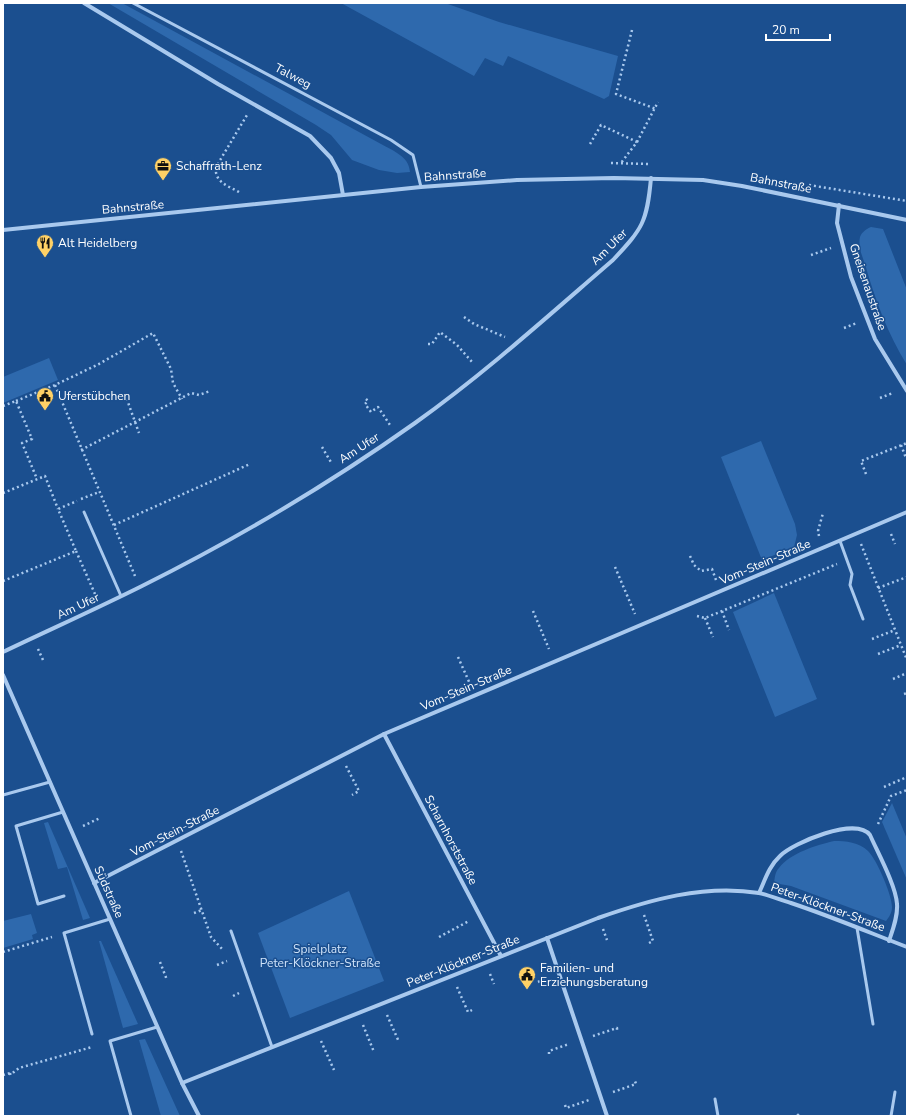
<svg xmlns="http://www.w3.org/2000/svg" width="910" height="1119" font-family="'Nunito Sans',sans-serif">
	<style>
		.green { fill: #2e69ad }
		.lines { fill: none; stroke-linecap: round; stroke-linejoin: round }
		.path { stroke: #a9c9ee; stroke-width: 2.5; stroke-dasharray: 2 3; stroke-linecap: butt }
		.lane { stroke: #a9c9ee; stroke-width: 3 }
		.street { stroke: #a9c9ee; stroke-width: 4 }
		.labels { text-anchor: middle; stroke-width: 3; stroke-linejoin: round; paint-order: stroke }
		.street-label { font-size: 12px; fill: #fff; stroke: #1b4f8f }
		.poi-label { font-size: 12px; fill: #fff; stroke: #1b4f8f; text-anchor: start }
		.park-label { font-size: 12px; fill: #cfe3fa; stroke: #1b4f8f }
	</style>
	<rect width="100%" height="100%" fill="#1b4f8f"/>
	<!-- green -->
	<g class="green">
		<path d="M108,3H122L381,144C393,151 409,156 410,172L397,173L379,170L352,160L331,135L316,125Z"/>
		<path d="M341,3H445L499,22L618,56L609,96L604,99L508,56L503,66L485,58L474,76Z"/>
		<path d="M871,227L883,229L907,290V365C888,334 875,300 865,264C862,256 858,246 860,237C862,232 866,229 871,227Z"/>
		<path d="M49,358L58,380L3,403V377Z"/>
		<path d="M761,441L795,524L797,535L794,547L762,560L721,457Z"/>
		<path d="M774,593L817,699L775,717L733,612Z"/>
		<path d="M892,803L907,839V880L882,822Z"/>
		<path d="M48,822L90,918L83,920L67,867L58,869L44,823Z"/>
		<path d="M834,841C846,841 859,842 868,851C877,860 892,895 892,907C892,913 889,917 886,921L791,886L774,883C775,877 775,872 779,868C790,853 817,845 834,841Z"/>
		<path d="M349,891L384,981L290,1018L258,933Z"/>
		<path d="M31,914L37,933L32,935L33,939L3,948V921Z"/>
		<path d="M99,941H101L138,1024L123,1028Z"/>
		<path d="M145,1039L180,1116H161L139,1040Z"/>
	</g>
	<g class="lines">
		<!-- path -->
		<g class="path">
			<path d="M632,30L616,94L656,109"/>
			<path d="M637,142L658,102"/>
			<path d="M590,144L601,125L637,142L621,163"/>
			<path d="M611,163L649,164"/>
			<path d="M809,185L907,201"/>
			<path d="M239,192C228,186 214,182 216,167L247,115"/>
			<path d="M811,255L831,248"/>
			<path d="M464,317L474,324L505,337"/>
			<path d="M844,328L857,323"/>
			<path d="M428,344H432L440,332L457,345L473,363"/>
			<path d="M125,394L139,433"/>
			<path d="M880,398L893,393"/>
			<path d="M366,399L368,401L365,404L371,412L378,407L390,425"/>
			<path d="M16,401L55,385"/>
			<path d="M3,406L16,401L32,439L22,443L37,479"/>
			<path d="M901,445L906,458"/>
			<path d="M322,447L332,464"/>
			<path d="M81,450L191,393L199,395L210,391"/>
			<path d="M866,474L861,461L907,443"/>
			<path d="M3,493L45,476L58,509"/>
			<path d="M81,499L99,492"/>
			<path d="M114,525L250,464"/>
			<path d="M891,534L895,544"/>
			<path d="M819,536L818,531L823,513"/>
			<path d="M861,544L907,660"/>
			<path d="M76,551L95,594"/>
			<path d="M690,556L694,565L701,571L712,569L716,580"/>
			<path d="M615,567L635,614"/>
			<path d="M135,576L55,385L99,364L153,333L171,369L173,383L182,399"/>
			<path d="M3,581L76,551L58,509L77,501"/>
			<path d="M878,588L907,577"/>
			<path d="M533,611L549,649"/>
			<path d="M722,611L729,630"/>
			<path d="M697,616L705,618L837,564"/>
			<path d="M705,618L713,637"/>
			<path d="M872,639L895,630"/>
			<path d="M38,649L43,660"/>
			<path d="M878,654L901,645"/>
			<path d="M458,657L470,684"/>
			<path d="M893,679L907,673"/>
			<path d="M904,694L907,693"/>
			<path d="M346,766L359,791L352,795"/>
			<path d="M884,787L907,777"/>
			<path d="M878,824L891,796L907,790"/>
			<path d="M83,826L100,818"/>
			<path d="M181,851L211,937L223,950"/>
			<path d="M194,913L202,910"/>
			<path d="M644,915L653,941L649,943"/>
			<path d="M603,929L607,940"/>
			<path d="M439,937L469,921"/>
			<path d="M3,952L52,937"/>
			<path d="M160,962L167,980"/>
			<path d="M217,965L227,961"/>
			<path d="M570,969L579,965"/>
			<path d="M490,974L494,984"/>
			<path d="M538,982L547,978"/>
			<path d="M457,987L468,1012L472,1010"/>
			<path d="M233,996L239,993"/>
			<path d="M387,1015L399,1042"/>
			<path d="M363,1025L374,1052"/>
			<path d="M593,1036L617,1028V1031"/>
			<path d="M321,1041L334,1070"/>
			<path d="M549,1054V1051L569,1044"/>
			<path d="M10,1073L11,1078"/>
			<path d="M3,1075L14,1072L19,1068L92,1047"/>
			<path d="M613,1092L636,1084L635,1081"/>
			<path d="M565,1105L566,1108L589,1100"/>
		</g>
		<!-- lane -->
		<g class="lane">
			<path d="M133,3L391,140L413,155L421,187"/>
			<path d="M84,512L121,596"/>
			<path d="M840,541L852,574L850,585L863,619"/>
			<path d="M3,795L50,782"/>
			<path d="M63,812L16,826L38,904L64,896"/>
			<path d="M857,928L873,1024"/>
			<path d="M231,931L272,1047"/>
			<path d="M92,1034L64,933L110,919"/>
			<path d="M715,1099L718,1116"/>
			<path d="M798,1115V1116"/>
			<path d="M131,1116L110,1041L157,1027"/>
			<path d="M891,1116L895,1092"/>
		</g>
		<!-- street -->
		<g class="street">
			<path d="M84,3L218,84L310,136L331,158L339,173L343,195"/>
			<path d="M839,205L837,223L851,277L861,303L875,339L907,391"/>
			<path d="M3,230L421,187L517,180L614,178L703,180L742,186L907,220"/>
			<path d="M3,652C49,630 96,609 142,586C236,539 329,484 415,423C485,373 548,316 613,260C643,228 647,222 651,178"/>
			<path d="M3,675L182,1083L199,1116"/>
			<path d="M384,734L501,956"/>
			<path d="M94,883L384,734L907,512"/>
			<path d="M759,893C765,880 769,866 780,856C793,843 856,816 870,835C878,853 896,886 897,904C898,916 893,929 889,941"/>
			<path d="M547,938L607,1116"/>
			<path d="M182,1083L598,918C649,900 704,884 759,893C769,895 780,900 791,903C830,916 868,932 907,947"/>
		</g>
	</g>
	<!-- icons -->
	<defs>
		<g id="office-pin" transform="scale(0.9)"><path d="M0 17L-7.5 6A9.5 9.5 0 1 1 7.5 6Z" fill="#ffd166" stroke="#1b4f8f"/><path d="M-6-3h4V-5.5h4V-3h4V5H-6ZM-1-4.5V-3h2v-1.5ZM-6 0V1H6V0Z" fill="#111"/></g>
		<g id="restaurant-pin" transform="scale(0.9)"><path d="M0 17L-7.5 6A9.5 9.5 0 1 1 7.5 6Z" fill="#ffd166" stroke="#1b4f8f"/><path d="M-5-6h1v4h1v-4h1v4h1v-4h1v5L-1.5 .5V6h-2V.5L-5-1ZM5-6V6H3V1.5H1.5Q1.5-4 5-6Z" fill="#111"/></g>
		<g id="civic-pin" transform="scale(0.9)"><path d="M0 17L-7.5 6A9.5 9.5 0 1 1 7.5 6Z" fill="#ffd166" stroke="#1b4f8f"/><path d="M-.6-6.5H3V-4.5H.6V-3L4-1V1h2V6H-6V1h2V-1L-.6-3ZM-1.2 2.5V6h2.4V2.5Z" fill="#111"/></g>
	</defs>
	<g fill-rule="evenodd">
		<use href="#office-pin" x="163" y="166"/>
		<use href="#restaurant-pin" x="45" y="243"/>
		<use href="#civic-pin" x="45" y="396"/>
		<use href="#civic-pin" x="527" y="975"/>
	</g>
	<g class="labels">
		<!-- street labels -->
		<g class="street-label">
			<text transform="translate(293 76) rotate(28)" y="4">Talweg</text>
			<text transform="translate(455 175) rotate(-4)" y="4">Bahnstraße</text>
			<text transform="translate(781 183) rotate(11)" y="4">Bahnstraße</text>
			<text transform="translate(133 207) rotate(-5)" y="4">Bahnstraße</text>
			<text transform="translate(609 247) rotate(-45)" y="4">Am Ufer</text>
			<text transform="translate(868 287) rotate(71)" y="4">Gneisenaustraße</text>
			<text transform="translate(359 448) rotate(-33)" y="4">Am Ufer</text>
			<text transform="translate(765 562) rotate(-23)" y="4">Vom-Stein-Straße</text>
			<text transform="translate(78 606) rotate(-25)" y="4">Am Ufer</text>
			<text transform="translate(466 688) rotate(-23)" y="4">Vom-Stein-Straße</text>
			<text transform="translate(175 831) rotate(-27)" y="4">Vom-Stein-Straße</text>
			<text transform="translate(451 840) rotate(62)" y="4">Scharnhorststraße</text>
			<text transform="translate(109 892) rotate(66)" y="4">Südstraße</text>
			<text transform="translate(828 907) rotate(20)" y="4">Peter-Klöckner-Straße</text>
			<text transform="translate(463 961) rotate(-22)" y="4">Peter-Klöckner-Straße</text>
		</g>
		<!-- poi labels -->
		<g class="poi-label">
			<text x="176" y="170">Schaffrath-Lenz</text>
			<text x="58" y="247">Alt Heidelberg</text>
			<text x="58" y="400">Uferstübchen</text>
			<text x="540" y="972">Familien- und<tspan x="540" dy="14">Erziehungsberatung</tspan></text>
		</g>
		<!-- park labels -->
		<g class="park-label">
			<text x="320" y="953">Spielplatz<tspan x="320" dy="14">Peter-Klöckner-Straße</tspan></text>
		</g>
	</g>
	<!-- border -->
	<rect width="910" height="1119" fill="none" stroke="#ffffff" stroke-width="8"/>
	<!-- scale -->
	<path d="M766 34v6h64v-6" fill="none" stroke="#ffffff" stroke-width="2"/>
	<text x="772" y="34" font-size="12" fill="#ffffff" stroke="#1b4f8f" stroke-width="3" paint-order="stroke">20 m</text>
</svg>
